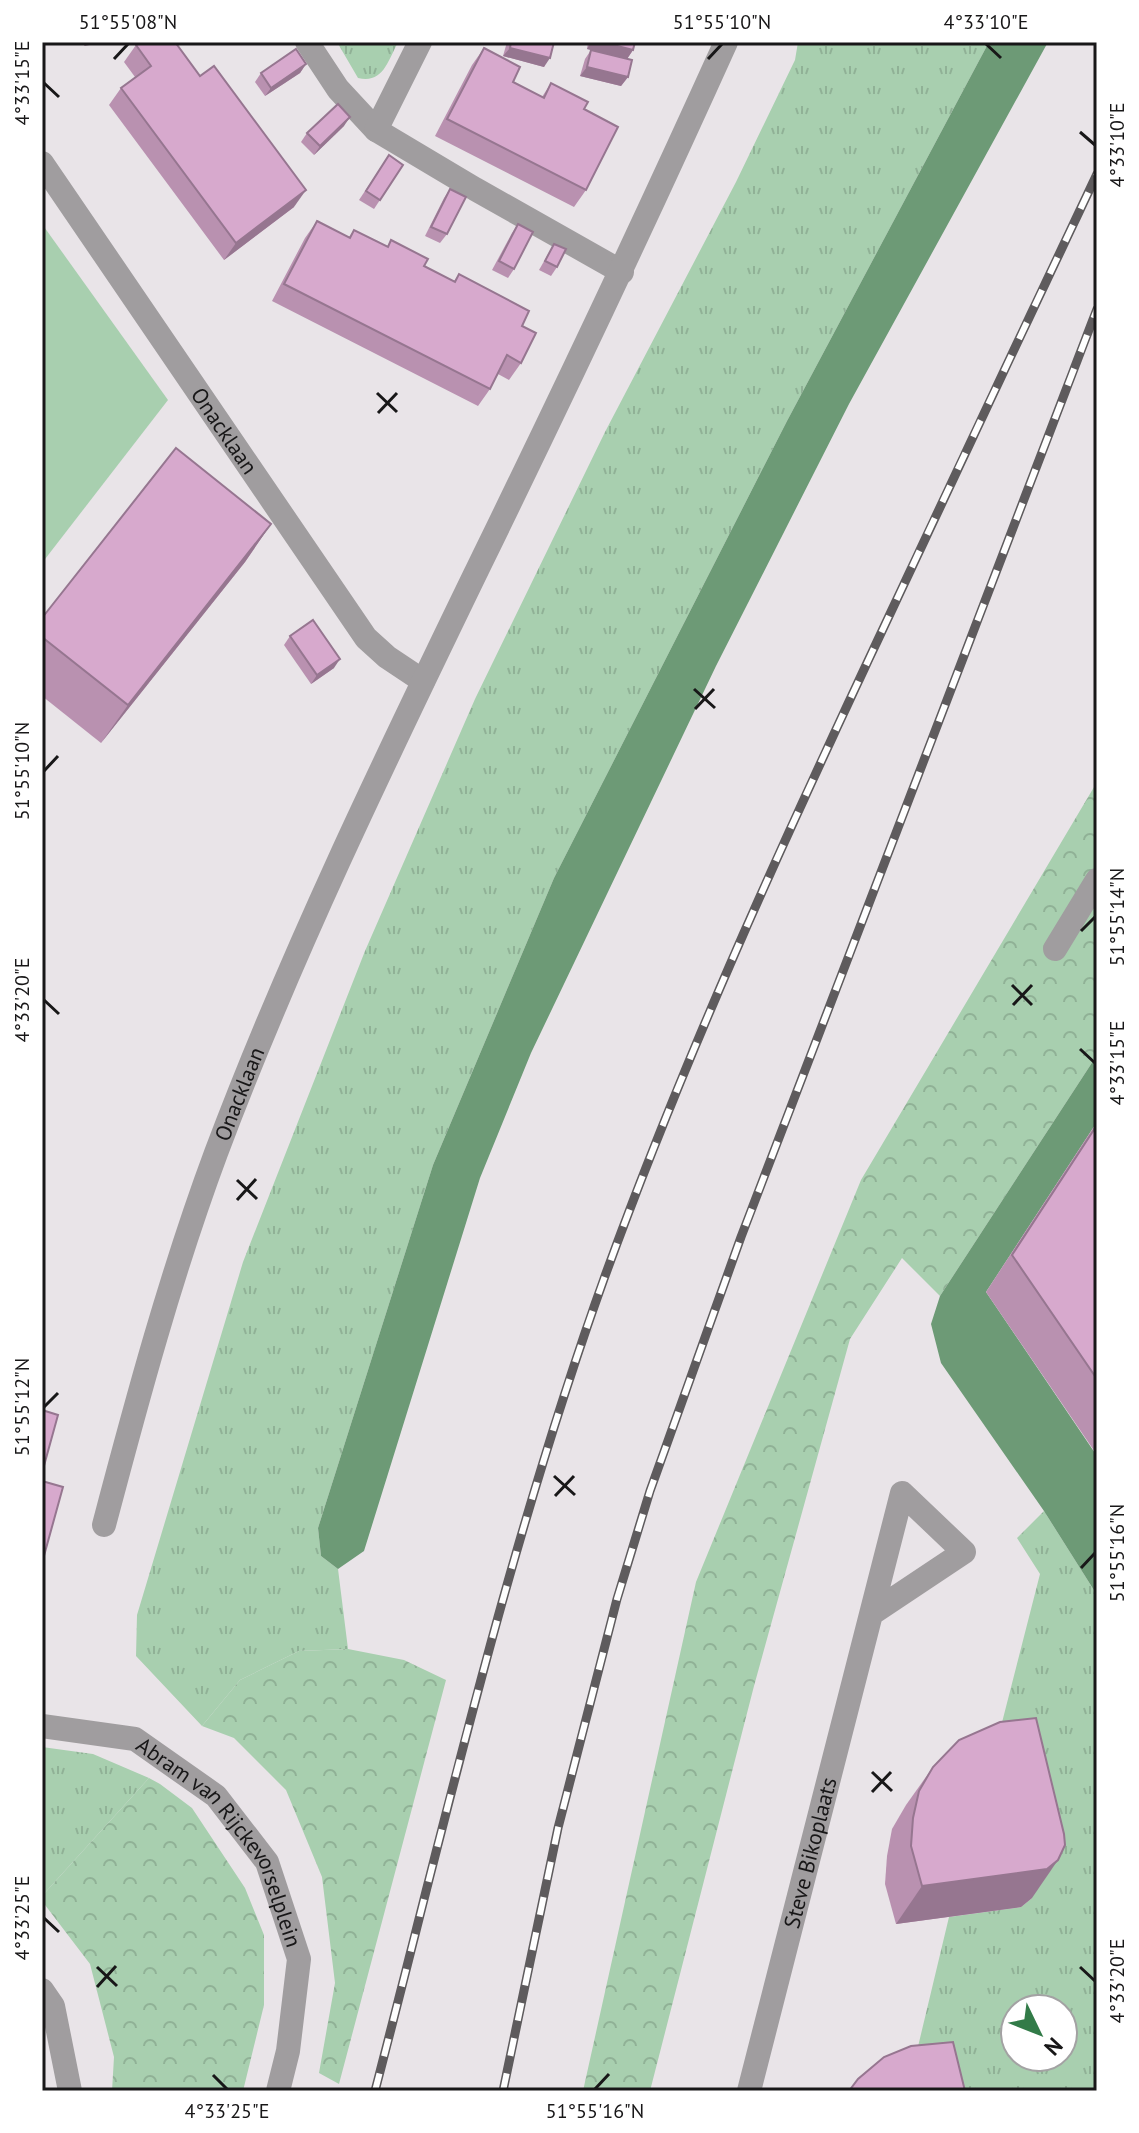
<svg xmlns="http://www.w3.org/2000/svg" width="1139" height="2133" font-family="'PT Sans',sans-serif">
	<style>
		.grass { fill: url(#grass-tufts); fill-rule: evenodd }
		.forest { fill: url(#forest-crowns) }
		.garden { fill: #a8cfaf }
		.water { fill: #6d9a76 }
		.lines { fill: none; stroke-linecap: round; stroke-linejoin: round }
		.service { stroke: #a09d9f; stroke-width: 24 }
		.minor { stroke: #a09d9f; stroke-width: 24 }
		.rail-casing { stroke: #5e5b5d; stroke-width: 9 }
		.rail { stroke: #fff; stroke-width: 6; stroke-dasharray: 18; stroke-linecap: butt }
		.wall { fill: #b991b0 }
		.shaded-wall { fill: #967690 }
		.building { fill: #d7a9cd; stroke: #967690; stroke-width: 2 }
		.ticks { fill: none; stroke: #181718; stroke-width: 3 }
		.labels { text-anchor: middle; stroke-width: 6; stroke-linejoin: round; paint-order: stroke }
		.street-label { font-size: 22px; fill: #181718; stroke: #fff }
		.neatline { fill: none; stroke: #181718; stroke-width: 3 }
		.ticks-label { font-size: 20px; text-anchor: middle; fill: #181718 }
	</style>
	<defs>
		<pattern id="grass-tufts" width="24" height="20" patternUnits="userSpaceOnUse" patternTransform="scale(2)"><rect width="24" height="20" fill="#a8cfaf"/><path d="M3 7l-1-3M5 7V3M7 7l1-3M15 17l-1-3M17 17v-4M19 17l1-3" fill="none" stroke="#90b196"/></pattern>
		<pattern id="forest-crowns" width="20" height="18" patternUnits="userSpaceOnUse" patternTransform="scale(2)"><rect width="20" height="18" fill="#a8cfaf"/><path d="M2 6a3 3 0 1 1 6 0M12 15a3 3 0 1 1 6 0" fill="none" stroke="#90b196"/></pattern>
	</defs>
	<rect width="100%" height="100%" fill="#e9e4e8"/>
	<!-- grass -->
	<g class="grass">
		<path d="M337,42H398C388,61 383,84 358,78Z"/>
		<path d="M798,42H989L787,421L554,878L433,1165L318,1528L321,1556L338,1569L348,1649L299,1651L240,1680L202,1726L136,1656L137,1615L243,1262L365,951L475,699L605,432L736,182L795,60Z"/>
		<path d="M1044,1511L1097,1595V2091H929L910,2080L949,1917L1021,1907L1032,1898L997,1742L1040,1574L1017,1538ZM1015,2009H1063V2057H1015Z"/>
		<path d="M42,1747L93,1754L149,1778L42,1896Z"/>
	</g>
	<!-- forest -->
	<g class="forest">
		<path d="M1097,782V1055L940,1296L902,1258L850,1339L754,1686L650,2091H583L696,1582L861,1180Z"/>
		<path d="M348,1649L404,1660L446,1680L339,2084L319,2073L335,1983L322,1877L286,1790L234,1738L202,1726L240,1680L299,1651Z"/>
		<path d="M149,1778L160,1784L192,1808L245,1888L264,1935V2005L243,2091H112L114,2057L90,1964L42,1901V1896Z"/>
	</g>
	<!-- garden -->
	<path class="garden" d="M42,224L168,400L42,563Z"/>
	<!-- water -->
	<g class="water">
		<path d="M989,42H1048L849,404L716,666L531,1053L480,1178L364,1551L338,1569L321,1556L318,1528L433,1165L554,878L787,421Z"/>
		<path d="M1097,1055V1122L986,1292L1097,1456V1595L1044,1511L941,1363L931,1324L940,1296Z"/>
	</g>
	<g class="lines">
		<!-- service -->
		<g class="service">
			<path d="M1055,949L1097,880"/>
			<path id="s1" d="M42,1726L135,1739L216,1796L267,1862L299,1959L288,2051L278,2091"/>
		</g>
		<!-- minor -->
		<g class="minor">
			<path d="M307,42L338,89L376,130"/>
			<path d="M420,42L376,130L475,189L622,272"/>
			<path id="s2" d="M42,163L366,638L387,657L423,681"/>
			<path id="s3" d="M104,1525C137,1400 171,1274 216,1153C292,951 387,756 481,562C565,390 647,217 726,42"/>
			<path d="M42,1990L53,2006L70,2091"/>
			<path id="s4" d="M749,2091L902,1493L964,1552L871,1614"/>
		</g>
		<!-- rail casing -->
		<g class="rail-casing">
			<g id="rail">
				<path d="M375,2091C446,1818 509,1542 605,1276C685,1056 782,844 882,631C953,479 1025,326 1097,174"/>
				<path d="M503,2091L558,1828L617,1599L650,1491L741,1237L1097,309"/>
			</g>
		</g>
		<!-- rail -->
		<use href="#rail" class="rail"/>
	</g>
	<!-- wall -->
	<g class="wall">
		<path d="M507,42H554L544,67L503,56Z"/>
		<path d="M588,42H635L633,50L627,59L628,77L621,86L580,76L585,59L591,50L604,53L587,49Z"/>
		<path d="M136,45L294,207L224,260L109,105L121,88L135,77L124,62Z"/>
		<path d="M484,48L513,82L542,97L551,83L584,109L586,190L574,207L435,136L472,65Z"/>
		<path d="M306,64L300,73L265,96L255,82L261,73Z"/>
		<path d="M344,126L314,155L301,142L307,133Z"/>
		<path d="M389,155L403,165L374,209L359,200Z"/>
		<path d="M450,189L447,234L440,243L425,236L444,198Z"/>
		<path d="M317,221L349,237L354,230L387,247L391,240L424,266L454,281L459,274L522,326L521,363L509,380L498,374L490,389L478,406L272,301L305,238Z"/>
		<path d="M518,224L514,269L508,278L492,270L512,233Z"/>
		<path d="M554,244L557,267L551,276L539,270Z"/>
		<path d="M271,524L245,562L101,743L42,696V618Z"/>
		<path d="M290,636L334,668L311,684L284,645Z"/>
		<path d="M1097,1122V1455L986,1292Z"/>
		<path d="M933,1767L1032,1898L1021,1907L896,1924L885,1884L887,1856L892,1829L906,1805Z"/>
	</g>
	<!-- shaded-wall -->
	<g class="shaded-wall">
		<path d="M87,42H106L84,46Z"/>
		<path d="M591,42H602L633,50L627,59L587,49Z"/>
		<path d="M510,48L550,58L544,67L503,56Z"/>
		<path d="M306,64L300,73L265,96L271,88Z"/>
		<path d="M587,67L628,77L621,86L580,76Z"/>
		<path d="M350,117L344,126L314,155L320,146Z"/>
		<path d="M306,190L294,207L224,260L236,243Z"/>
		<path d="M271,524L245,562L101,743L128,705Z"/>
		<path d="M340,659L334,668L311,684L317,675Z"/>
		<path d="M1058,1860L1032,1898L1021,1907L896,1924L922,1886Z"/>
	</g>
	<!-- building -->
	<g class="building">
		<path d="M143,42H175L200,76L214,66L306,190L236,243L121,88L151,66L136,45Z"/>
		<path d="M511,42H554L550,58L510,48Z"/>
		<path d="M602,42H635L633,50Z"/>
		<path d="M484,48L520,67L513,82L544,98L551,83L588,102L584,109L618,127L586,190L447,119Z"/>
		<path d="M296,49L306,64L271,88L261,73Z"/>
		<path d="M591,50L632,60L628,77L587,67Z"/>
		<path d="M338,104L350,117L320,146L307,133Z"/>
		<path d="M389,155L403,165L380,200L366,191Z"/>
		<path d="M450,189L466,197L447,234L431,227Z"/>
		<path d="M317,221L350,238L354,230L388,247L391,240L428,259L424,266L455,282L459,274L529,311L522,326L536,333L521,363L507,355L490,389L284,284Z"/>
		<path d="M518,224L533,232L514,269L499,261Z"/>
		<path d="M554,244L566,249L557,267L545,261Z"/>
		<path d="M176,448L271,524L128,705L42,637V618Z"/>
		<path d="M313,620L340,659L317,675L290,636Z"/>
		<path d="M1097,1125V1379L1012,1255Z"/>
		<path d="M42,1410L58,1415L42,1473Z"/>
		<path d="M42,1481L63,1487L42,1563Z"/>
		<path d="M1036,1718L1064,1834L1065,1845L1058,1860L1047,1869L922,1886L911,1846L913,1818L919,1791L933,1767L959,1740L1000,1722Z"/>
		<path d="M953,2042L965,2091H849L858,2079L884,2057L911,2046Z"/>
	</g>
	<!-- ticks -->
	<path class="ticks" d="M986,44L1001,58M114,59L128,44M708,59L722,44M44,83L59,97M1080,132L1095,145M377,393L397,412M378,413L397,393M694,689L715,708M695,709L714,689M44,771L58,756M1081,931L1095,917M1012,985L1032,1005M44,1000L59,1014M1013,1005L1032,985M1080,1049L1095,1063M237,1180L257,1199M237,1200L256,1179M44,1407L58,1393M554,1476L575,1495M555,1496L574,1476M1081,1568L1095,1553M872,1772L892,1791M872,1792L891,1772M44,1918L59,1932M97,1967L117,1986M1080,1967L1095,1981M97,1987L116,1966M213,2075L227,2089M595,2089L609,2074"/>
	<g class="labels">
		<!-- street labels -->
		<g class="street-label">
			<text dy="8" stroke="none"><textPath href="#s2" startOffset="324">Onacklaan</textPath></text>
			<text dy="8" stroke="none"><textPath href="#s3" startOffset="452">Onacklaan</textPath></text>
			<text dy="8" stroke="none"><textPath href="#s1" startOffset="232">Abram van Rijckevorselplein</textPath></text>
			<text dy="8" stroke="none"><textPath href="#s4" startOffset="246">Steve Bikoplaats</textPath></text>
		</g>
	</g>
	<!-- border -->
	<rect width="1139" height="2133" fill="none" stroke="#ffffff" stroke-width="88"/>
	<!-- north arrow -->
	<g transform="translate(1039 2033) rotate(133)"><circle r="38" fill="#ffffff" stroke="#a3a2a3" stroke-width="2"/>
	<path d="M0-6L14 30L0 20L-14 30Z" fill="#327b48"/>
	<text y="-12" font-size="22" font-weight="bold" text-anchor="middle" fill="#181718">N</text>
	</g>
	<rect x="44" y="44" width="1051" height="2045" class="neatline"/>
	<g class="ticks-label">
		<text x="128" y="29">51°55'08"N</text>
		<text x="722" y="29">51°55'10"N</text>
		<text x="986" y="29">4°33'10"E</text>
		<text transform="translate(22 83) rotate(-90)" y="7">4°33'15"E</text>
		<text transform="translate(1117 145) rotate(-90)" y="7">4°33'10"E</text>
		<text transform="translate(22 771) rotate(-90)" y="7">51°55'10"N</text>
		<text transform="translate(1117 917) rotate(-90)" y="7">51°55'14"N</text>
		<text transform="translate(22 1000) rotate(-90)" y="7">4°33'20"E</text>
		<text transform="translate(1117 1063) rotate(-90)" y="7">4°33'15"E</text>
		<text transform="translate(22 1407) rotate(-90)" y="7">51°55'12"N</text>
		<text transform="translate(1117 1553) rotate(-90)" y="7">51°55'16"N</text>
		<text transform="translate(22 1918) rotate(-90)" y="7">4°33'25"E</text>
		<text transform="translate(1117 1981) rotate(-90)" y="7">4°33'20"E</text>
		<text x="227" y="2118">4°33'25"E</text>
		<text x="595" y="2118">51°55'16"N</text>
	</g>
</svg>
